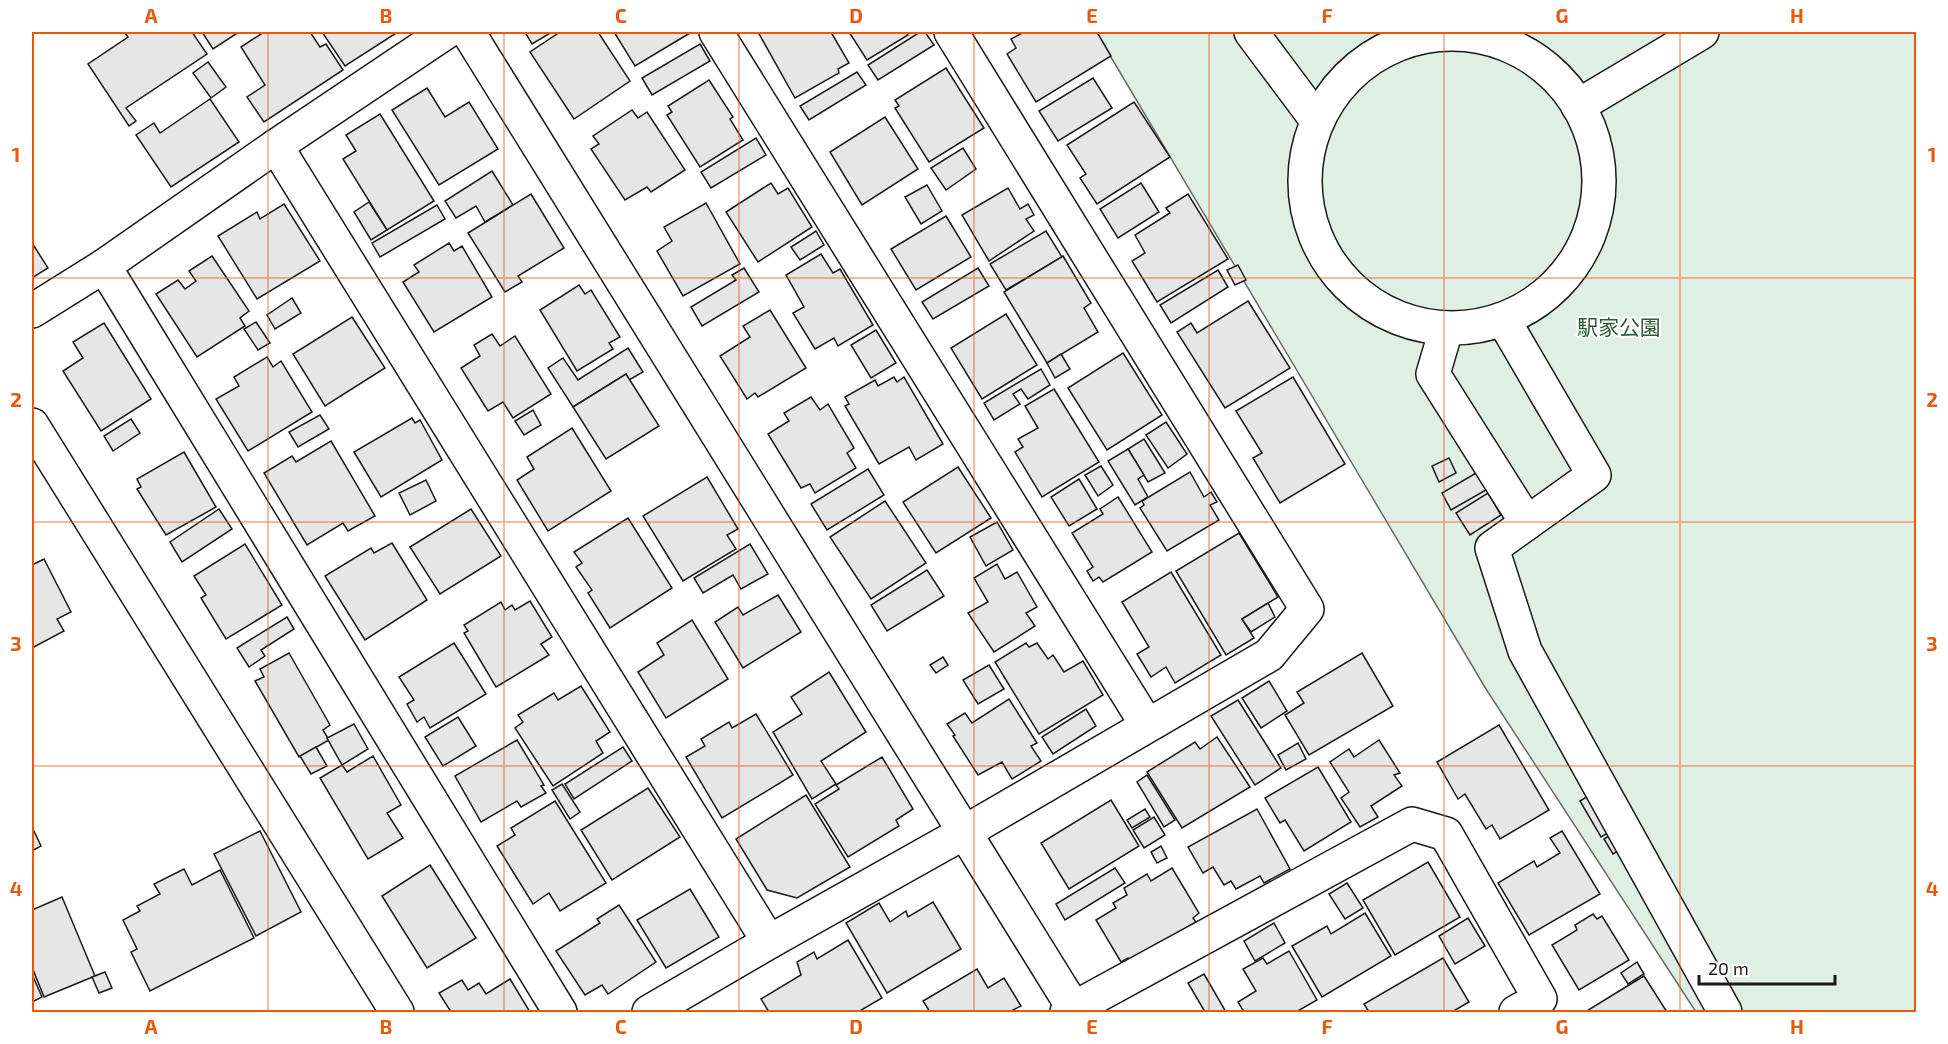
<svg xmlns="http://www.w3.org/2000/svg" width="1948" height="1044" font-family="'Exo 2','Noto Sans JP',sans-serif">
	<style>
		.green { fill: #e0efe3; stroke: #6a6a6a; stroke-width: 1.5 }
		.building { fill: #e6e6e6; stroke: #1a1a1a; stroke-width: 1.5 }
		.lines { fill: none; stroke-linecap: round; stroke-linejoin: round }
		.minor-casing { stroke: #1a1a1a; stroke-width: 36 }
		.minor { stroke: #fff; stroke-width: 33 }
		.grid { fill: none; stroke: #e8590c; stroke-width: 1.5; stroke-opacity: 0.55 }
		.labels { text-anchor: middle; stroke-width: 4.5; stroke-linejoin: round; paint-order: stroke }
		.park-label { font-size: 21px; fill: #2b5a34; stroke: #fff }
		.neatline { fill: none; stroke: #e8590c; stroke-width: 2 }
		.grid-label { font-size: 20px; text-anchor: middle; font-weight: bold; fill: #e8590c }
	</style>
	<rect width="100%" height="100%" fill="#fff"/>
	<!-- green -->
	<path class="green" d="M1096,32H1916V1012H1696L1486,689Z"/>
	<!-- building -->
	<g class="building">
		<path d="M124,32H192L207,54L126,108L136,121L129,126L88,64L128,37Z"/>
		<path d="M202,32H239L213,49Z"/>
		<path d="M264,32H310L320,47L326,44L343,70L264,122L247,97L265,85L241,47Z"/>
		<path d="M322,32H398L345,66Z"/>
		<path d="M527,32H552L532,44L526,34Z"/>
		<path d="M560,32H598L630,81L574,119L530,52Z"/>
		<path d="M614,32H689L690,33L635,66Z"/>
		<path d="M758,32H831L849,63L838,69L839,73L795,98Z"/>
		<path d="M849,32H906L908,35L867,60Z"/>
		<path d="M920,32H925L934,45L878,80L868,65Z"/>
		<path d="M1024,32H1097L1111,56L1036,102L1007,54L1016,48L1011,39Z"/>
		<path d="M700,44L710,61L652,95L642,78Z"/>
		<path d="M208,62L226,87L211,98L193,73Z"/>
		<path d="M946,68L984,128L929,162L895,108L899,106L895,100Z"/>
		<path d="M857,72L866,85L809,120L800,106Z"/>
		<path d="M1093,78L1112,108L1058,141L1039,111Z"/>
		<path d="M709,80L733,117L730,119L743,140L700,167L667,115L672,112L668,106Z"/>
		<path d="M427,88L445,117L469,102L498,149L439,185L392,110Z"/>
		<path d="M210,99L239,142L171,187L136,135L154,123L160,133Z"/>
		<path d="M1134,102L1170,157L1097,204L1080,178L1086,174L1067,145Z"/>
		<path d="M632,110L638,118L647,112L685,170L651,192L647,187L625,200L591,149L599,144L593,136Z"/>
		<path d="M380,114L434,201L387,230L343,159L356,151L346,135Z"/>
		<path d="M885,117L918,169L862,205L830,152Z"/>
		<path d="M756,138L766,155L711,188L701,172Z"/>
		<path d="M963,148L976,169L946,190L931,168Z"/>
		<path d="M492,171L513,205L485,222L476,206L456,218L445,201Z"/>
		<path d="M771,183L778,194L788,188L812,227L758,262L726,212Z"/>
		<path d="M1141,183L1159,212L1118,238L1100,209Z"/>
		<path d="M927,185L942,211L921,224L905,197Z"/>
		<path d="M1008,188L1020,209L1028,204L1034,215L1026,219L1034,231L989,261L962,215Z"/>
		<path d="M531,194L564,248L518,276L522,282L505,292L468,233Z"/>
		<path d="M1188,194L1228,259L1157,302L1132,261L1145,253L1135,235L1170,213L1166,208Z"/>
		<path d="M369,202L387,230L371,240L354,212Z"/>
		<path d="M706,203L740,264L683,296L657,251L672,241L664,227Z"/>
		<path d="M284,204L320,261L257,299L218,236L257,212L260,219Z"/>
		<path d="M437,205L445,219L380,257L372,243Z"/>
		<path d="M946,216L971,257L916,290L891,249Z"/>
		<path d="M816,231L824,245L800,260L791,247Z"/>
		<path d="M1046,231L1062,257L1006,290L990,264Z"/>
		<path d="M449,243L454,251L462,246L492,297L434,332L403,282L419,272L414,265Z"/>
		<path d="M34,246L48,268L32,278V248Z"/>
		<path d="M821,254L833,273L840,269L873,325L838,346L834,338L815,349L793,313L804,307L786,275Z"/>
		<path d="M212,256L249,311L240,318L245,326L197,357L156,294L178,280L185,289L196,281L189,271Z"/>
		<path d="M1063,256L1091,303L1084,308L1098,332L1047,363L1004,292Z"/>
		<path d="M1238,265L1246,280L1235,285L1227,270Z"/>
		<path d="M744,268L759,292L702,326L691,307L736,280L732,275Z"/>
		<path d="M978,268L989,286L933,319L922,302Z"/>
		<path d="M1218,270L1228,287L1171,323L1160,305Z"/>
		<path d="M579,285L585,294L591,290L620,337L609,343L613,349L577,371L540,310Z"/>
		<path d="M292,298L301,313L275,329L267,315Z"/>
		<path d="M1248,301L1290,368L1225,408L1177,332L1191,323L1197,333Z"/>
		<path d="M770,310L806,368L758,397L755,393L747,399L720,356L750,337L743,326Z"/>
		<path d="M1006,314L1037,365L982,399L951,348Z"/>
		<path d="M352,317L385,368L325,406L293,354Z"/>
		<path d="M256,322L270,343L258,350L244,329Z"/>
		<path d="M104,323L151,399L101,431L63,371L83,358L73,342Z"/>
		<path d="M876,330L896,363L871,378L851,345Z"/>
		<path d="M492,334L500,346L515,336L551,394L513,418L503,402L488,411L461,368L480,356L474,345Z"/>
		<path d="M628,348L643,372L629,380L626,374L573,407L548,368L563,358L578,380Z"/>
		<path d="M1123,353L1162,415L1107,450L1068,388Z"/>
		<path d="M1061,354L1070,369L1055,378L1047,363Z"/>
		<path d="M267,357L273,367L281,361L312,412L248,451L216,399L239,386L234,377Z"/>
		<path d="M1041,369L1050,385L1028,399L1021,389L1013,394L1020,404L994,420L984,403Z"/>
		<path d="M626,374L659,426L606,459L573,407Z"/>
		<path d="M894,377L897,382L904,377L943,444L916,460L909,447L879,464L845,406L849,404L845,397L875,380L878,386Z"/>
		<path d="M1293,377L1345,464L1280,503L1253,458L1262,453L1236,411Z"/>
		<path d="M1054,389L1099,462L1042,497L1015,452L1023,447L1018,439L1038,428L1025,406Z"/>
		<path d="M811,397L820,410L828,404L854,448L847,453L856,468L815,493L810,484L801,488L768,434L789,421L784,413Z"/>
		<path d="M533,410L541,425L524,435L515,421Z"/>
		<path d="M320,415L329,429L298,447L289,432Z"/>
		<path d="M412,418L415,423L420,420L442,460L381,497L354,452Z"/>
		<path d="M131,419L140,433L113,451L104,436Z"/>
		<path d="M1166,422L1187,454L1168,468L1146,435Z"/>
		<path d="M572,428L611,491L548,531L517,480L534,469L527,457Z"/>
		<path d="M1144,439L1165,473L1148,482L1128,449Z"/>
		<path d="M331,441L375,516L348,531L343,523L307,545L264,473L292,456L296,462Z"/>
		<path d="M1128,449L1144,475L1138,479L1148,497L1135,505L1108,461Z"/>
		<path d="M184,452L216,507L166,535L137,489L141,487L137,479Z"/>
		<path d="M1449,458L1456,473L1439,482L1432,466Z"/>
		<path d="M1101,466L1113,485L1098,496L1085,475Z"/>
		<path d="M958,467L991,518L936,553L903,502Z"/>
		<path d="M868,469L884,495L827,530L811,504Z"/>
		<path d="M1190,472L1204,497L1211,492L1217,502L1210,505L1219,520L1167,551L1140,508L1144,505L1142,501Z"/>
		<path d="M1476,473L1486,490L1451,510L1442,493Z"/>
		<path d="M707,477L738,529L727,535L736,549L683,581L643,516Z"/>
		<path d="M1079,479L1097,509L1069,526L1051,497Z"/>
		<path d="M426,480L436,501L410,515L399,493Z"/>
		<path d="M1488,493L1501,515L1470,535L1456,513Z"/>
		<path d="M1118,497L1152,552L1103,582L1099,577L1093,581L1087,571L1093,567L1072,533L1103,514L1100,509Z"/>
		<path d="M885,501L926,563L871,599L830,537Z"/>
		<path d="M219,509L232,529L182,562L170,542Z"/>
		<path d="M471,509L501,556L440,594L410,547Z"/>
		<path d="M628,518L672,588L610,628L588,593L592,590L576,567L582,563L574,552Z"/>
		<path d="M997,522L1013,550L986,566L970,537Z"/>
		<path d="M1239,533L1278,597L1242,619L1254,638L1226,655L1176,571Z"/>
		<path d="M392,543L427,600L365,640L325,576L371,548L374,553Z"/>
		<path d="M245,544L282,605L226,639L201,598L206,595L194,576Z"/>
		<path d="M750,544L768,574L741,589L733,575L703,593L694,578Z"/>
		<path d="M44,559L71,612L57,619L64,631L32,648V565Z"/>
		<path d="M997,564L1005,579L1017,572L1037,607L1026,613L1035,626L994,652L968,613L988,602L974,578Z"/>
		<path d="M927,570L944,596L887,631L871,605Z"/>
		<path d="M1171,572L1221,655L1175,683L1166,667L1151,677L1137,654L1149,647L1122,602Z"/>
		<path d="M778,595L801,632L743,668L715,622L738,607L743,615Z"/>
		<path d="M530,601L552,637L541,644L549,655L496,687L464,633L468,631L464,625L501,602L505,610L512,605L515,610Z"/>
		<path d="M1268,603L1275,617L1251,632L1242,619Z"/>
		<path d="M287,617L294,629L261,650L265,656L249,667L237,648Z"/>
		<path d="M692,620L728,679L666,718L638,672L664,655L657,643Z"/>
		<path d="M454,643L486,694L430,728L424,717L417,722L407,704L414,700L399,677Z"/>
		<path d="M1026,643L1029,647L1037,643L1048,659L1053,655L1064,672L1083,661L1103,695L1039,734L995,662Z"/>
		<path d="M289,653L330,725L323,730L329,740L299,757L255,681L264,677L260,669Z"/>
		<path d="M1362,653L1393,706L1309,755L1285,715L1304,703L1297,692Z"/>
		<path d="M943,657L948,665L936,673L930,665Z"/>
		<path d="M989,665L1004,689L978,704L963,680Z"/>
		<path d="M829,672L866,732L821,761L836,784L812,799L773,732L802,714L791,697Z"/>
		<path d="M1269,681L1287,711L1261,728L1242,698Z"/>
		<path d="M581,686L610,732L596,741L603,753L553,786L515,728L523,722L518,715L554,693L558,700Z"/>
		<path d="M1009,699L1037,743L1031,746L1041,761L1012,779L1002,762L978,775L953,736L955,735L947,724L965,713L972,723Z"/>
		<path d="M1238,700L1281,768L1255,785L1211,716Z"/>
		<path d="M1086,709L1096,726L1053,754L1042,737Z"/>
		<path d="M756,714L793,775L722,818L686,757L705,746L701,739L729,722L732,728Z"/>
		<path d="M458,717L476,746L443,766L425,737Z"/>
		<path d="M354,724L368,749L342,765L327,738Z"/>
		<path d="M1499,725L1549,810L1500,839L1492,825L1486,829L1465,794L1458,799L1437,762Z"/>
		<path d="M1217,737L1250,787L1182,828L1147,772L1195,742L1200,749Z"/>
		<path d="M517,740L544,785L541,786L546,793L521,807L517,801L481,822L455,776Z"/>
		<path d="M1379,740L1400,773L1394,775L1402,786L1371,806L1378,817L1360,827L1341,798L1349,792L1330,762L1349,749L1354,757Z"/>
		<path d="M1298,743L1306,759L1286,770L1278,755Z"/>
		<path d="M316,747L327,766L311,774L300,756Z"/>
		<path d="M623,747L632,761L574,799L565,784Z"/>
		<path d="M373,756L401,805L387,813L403,838L368,859L320,778L342,765L347,772Z"/>
		<path d="M882,757L913,809L896,820L899,826L848,857L815,804L839,789L836,785Z"/>
		<path d="M1318,767L1351,822L1304,851L1285,820L1280,823L1265,798Z"/>
		<path d="M1147,775L1175,820L1164,827L1137,782Z"/>
		<path d="M562,784L580,812L570,819L552,790Z"/>
		<path d="M648,788L680,837L612,880L581,830Z"/>
		<path d="M1593,793L1613,830L1601,837L1580,801Z"/>
		<path d="M806,795L850,867L797,898L767,890L736,839Z"/>
		<path d="M1111,800L1139,846L1069,889L1041,843Z"/>
		<path d="M555,801L606,883L560,911L549,893L533,904L497,846L515,835L511,828Z"/>
		<path d="M1145,809L1150,817L1132,828L1127,820Z"/>
		<path d="M1257,809L1290,869L1264,883L1260,876L1236,889L1231,881L1224,885L1213,867L1203,873L1188,847Z"/>
		<path d="M1154,817L1165,835L1144,848L1133,830Z"/>
		<path d="M32,827L41,846L32,851Z"/>
		<path d="M260,831L301,912L256,936L214,854Z"/>
		<path d="M1562,831L1600,894L1529,935L1498,883L1534,861L1537,867L1560,853L1550,838Z"/>
		<path d="M1615,832L1624,847L1613,854L1604,839Z"/>
		<path d="M1161,846L1167,858L1157,863L1151,852Z"/>
		<path d="M1428,862L1460,917L1395,955L1363,900Z"/>
		<path d="M430,865L476,938L427,968L382,896Z"/>
		<path d="M1115,868L1125,883L1065,920L1056,904Z"/>
		<path d="M1172,868L1199,913L1193,918L1196,922L1130,962L1128,958L1121,962L1096,920L1116,908L1113,903L1127,895L1124,888L1147,874L1151,881Z"/>
		<path d="M184,869L192,885L220,870L254,938L150,991L131,952L137,949L123,920L140,911L137,906L160,894L154,884Z"/>
		<path d="M1347,883L1363,908L1345,919L1329,894Z"/>
		<path d="M690,889L719,937L666,968L637,920Z"/>
		<path d="M62,897L95,976L44,997L32,967V910Z"/>
		<path d="M933,902L961,949L887,993L846,923L879,903L890,922L906,911L908,917Z"/>
		<path d="M619,905L656,962L608,994L602,985L585,995L556,951L600,923L597,919Z"/>
		<path d="M1365,913L1391,956L1322,997L1292,946L1327,926L1331,934Z"/>
		<path d="M1593,914L1597,919L1602,916L1629,960L1579,990L1552,945L1577,930L1575,925Z"/>
		<path d="M1468,918L1485,946L1455,964L1439,936Z"/>
		<path d="M1274,923L1285,943L1255,961L1244,941Z"/>
		<path d="M848,940L882,998L858,1012H769L761,999L801,975L797,962L814,952L817,959Z"/>
		<path d="M1289,951L1317,1000L1296,1012H1244L1238,1002L1256,991L1243,969L1263,958L1267,964Z"/>
		<path d="M1443,958L1469,1002L1452,1012H1369L1364,1004Z"/>
		<path d="M1637,962L1644,974L1628,984L1621,973Z"/>
		<path d="M977,969L988,988L1004,978L1021,1006L1009,1012H930L923,1001Z"/>
		<path d="M105,972L112,988L99,993L92,977Z"/>
		<path d="M32,974L42,997L32,1002Z"/>
		<path d="M1204,974L1226,1012H1205L1188,983Z"/>
		<path d="M1644,976L1667,1012H1585L1629,985Z"/>
		<path d="M510,979L530,1012H451L439,993L462,980L468,990L479,983L486,994Z"/>
	</g>
	<g class="lines">
		<!-- minor casing -->
		<g class="minor-casing">
			<g id="minor">
				<path d="M468,32L1076,1012"/>
				<path d="M716,32L1147,725"/>
				<path d="M1251,32L1316,119"/>
				<circle cx="1452" cy="181" r="147"/>
				<path d="M1578,106L1702,32"/>
				<path d="M276,146L769,942"/>
				<path d="M104,266L560,1012"/>
				<path d="M32,311L104,266L276,146L446,32"/>
				<path d="M1504,321L1594,475L1492,548L1525,651L1725,1012"/>
				<path d="M1446,330L1433,374L1527,523"/>
				<path d="M32,425L397,1012"/>
				<path d="M649,1012L769,942L965,832L1269,655L1307,609L951,32"/>
				<path d="M1067,1012L1412,824L1446,834L1540,999L1516,1012"/>
			</g>
		</g>
		<!-- minor -->
		<use href="#minor" class="minor"/>
	</g>
	<!-- grid -->
	<path class="grid" d="M268,32V1012M504,32V1012M739,32V1012M974,32V1012M1209,32V1012M1444,32V1012M1680,32V1012M32,278H1916M32,522H1916M32,766H1916"/>
	<g class="labels">
		<!-- park labels -->
		<g class="park-label">
			<text x="1619" y="335">駅家公園</text>
		</g>
	</g>
	<!-- border -->
	<rect width="1948" height="1044" fill="none" stroke="#ffffff" stroke-width="66"/>
	<!-- scale -->
	<path d="M1699 975v9h136v-9" fill="none" stroke="#1a1a1a" stroke-width="3"/>
	<text x="1708" y="975" font-size="18" fill="#1a1a1a" stroke="#ffffff" stroke-width="4.5" paint-order="stroke">20 m</text>
	<rect x="33" y="33" width="1882" height="978" class="neatline"/>
	<g class="grid-label">
		<text x="151" y="23">A</text>
		<text x="386" y="23">B</text>
		<text x="621" y="23">C</text>
		<text x="856" y="23">D</text>
		<text x="1092" y="23">E</text>
		<text x="1327" y="23">F</text>
		<text x="1562" y="23">G</text>
		<text x="1797" y="23">H</text>
		<text x="16" y="162">1</text>
		<text x="1932" y="162">1</text>
		<text x="16" y="407">2</text>
		<text x="1932" y="407">2</text>
		<text x="16" y="651">3</text>
		<text x="1932" y="651">3</text>
		<text x="16" y="896">4</text>
		<text x="1932" y="896">4</text>
		<text x="151" y="1034">A</text>
		<text x="386" y="1034">B</text>
		<text x="621" y="1034">C</text>
		<text x="856" y="1034">D</text>
		<text x="1092" y="1034">E</text>
		<text x="1327" y="1034">F</text>
		<text x="1562" y="1034">G</text>
		<text x="1797" y="1034">H</text>
	</g>
</svg>
